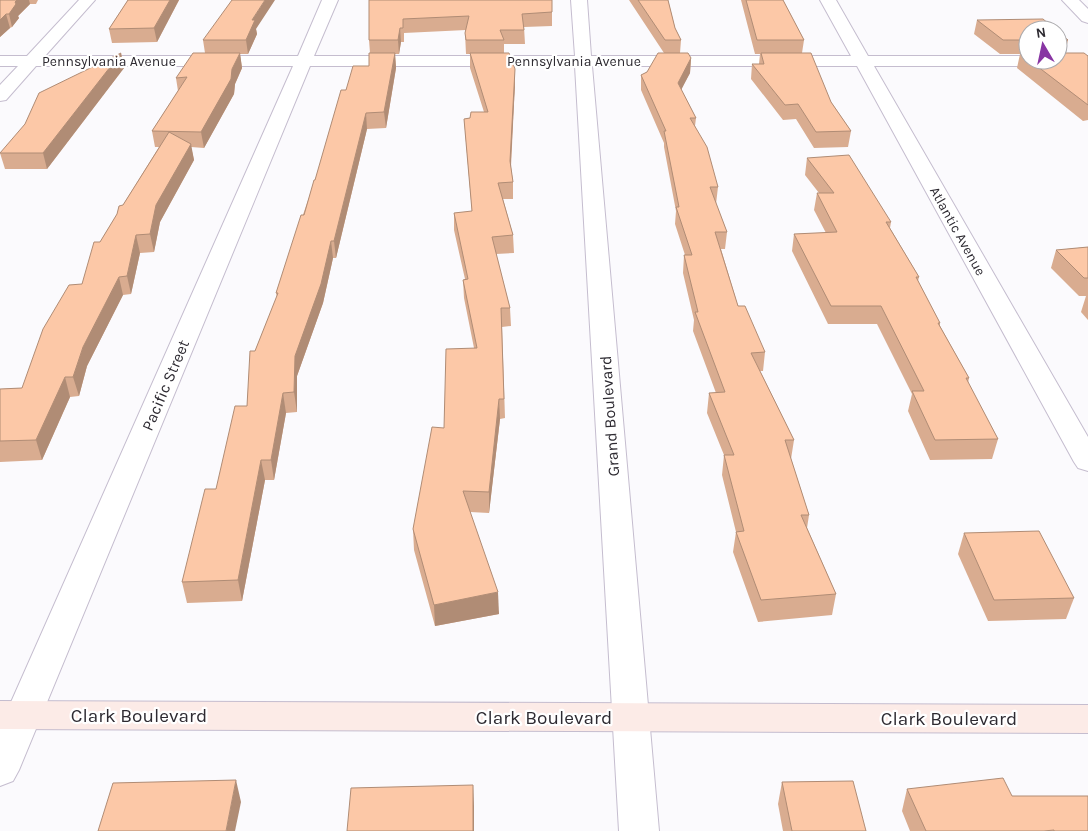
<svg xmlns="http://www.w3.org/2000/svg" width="1088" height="831" font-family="Karla,sans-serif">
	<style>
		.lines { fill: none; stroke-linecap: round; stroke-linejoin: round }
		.street-casing { stroke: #c5bdcf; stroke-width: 2 }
		.secondary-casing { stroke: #c5bdcf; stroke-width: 2 }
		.street { fill: #fff; fill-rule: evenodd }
		.secondary { fill: #fcebe7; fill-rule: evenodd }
		.wall { fill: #d9ac90 }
		.shaded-wall { fill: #b08c75 }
		.building { fill: #fcc8a7; stroke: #b08c75 }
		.labels { text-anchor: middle; stroke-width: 4.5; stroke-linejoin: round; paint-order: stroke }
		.far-street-label { font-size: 14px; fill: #2e2b32; stroke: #fff }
		.street-label { font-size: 16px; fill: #2e2b32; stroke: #fff }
		.near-street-label { font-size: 19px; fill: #2e2b32; stroke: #fff }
	</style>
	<rect width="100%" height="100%" fill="#fbfafd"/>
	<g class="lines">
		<!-- street casing -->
		<g class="street-casing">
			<g id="street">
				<path d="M79,0H95L45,56H298L322,0H338L314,56H575L571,0H587L591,56H851L820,0H836L868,56H1028V60H1058V56H1088V66H874L1088,437V471L1078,468L1074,462L857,66H592L659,831H619L575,66H310L19,770L13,781L0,786V727L293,66H36L6,100L0,101V85L18,66H0V56H27Z"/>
				<path d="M1062,0H1079L1088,9V23L1082,21Z"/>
			</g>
		</g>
		<!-- secondary casing -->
		<g class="secondary-casing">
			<path id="secondary" d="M0,701L1088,705V733L0,729Z"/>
		</g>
		<!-- street -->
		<use href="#street" class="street"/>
		<!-- secondary -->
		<use href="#secondary" class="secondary"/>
	</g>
	<!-- wall -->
	<g class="wall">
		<path d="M0,0H38L36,4H30L18,16L19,18L12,27L10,28L0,37Z"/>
		<path d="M128,0H179L157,42L112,43L109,29Z"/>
		<path d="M369,0H552V26L524,27L525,44H504V53L515,83L511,167L513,182V199H503L513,235L514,253L496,254L510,308L511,326L502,327L505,418L500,419L489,513L470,512L499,614L435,626L414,550L413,529L444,428L474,348L464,298L463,280L465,279L454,230V213L472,212L464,119L470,118L484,112L470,68V54H466L465,33L466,30L404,33V42H401L399,54H395L396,68L386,128L367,129L336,258H333L323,303L297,376V412L286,413L274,480H265L242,601L187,603L182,582L247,406L255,351L277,297L276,293L346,90L369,66L370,53L369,40Z"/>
		<path d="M629,0H668L675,28L681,40L680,53L691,58L690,73L681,89L696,118L695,126L718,187L716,204L727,232L725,249H721L738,306L765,352L763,371H760L794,440L791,459L809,515L807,528L836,594L832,615L758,622L733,552L736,532L722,475L724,455L707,413L709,393H716L693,331L694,320L683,273L684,255H685L675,224L676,211L664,147V143L641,90V75L647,72L664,53Z"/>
		<path d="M741,0H783L804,40L802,53L831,102L851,131L848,147L814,148L796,119L783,120L751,79L752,64H759L760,54H755Z"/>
		<path d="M977,20L1028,30V60H1058V32L1068,40L1065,53L1088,56V120L1083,121L1017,68L1020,54H1000L974,34Z"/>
		<path d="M256,29L257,34L248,54H240L242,68L235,84L234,94L204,148L191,147L194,160L160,222L154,252L140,253L131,294L123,295L87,366L79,396L70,397L42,460L0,462V389L22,388L82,284L100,242L159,147H155L152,131L178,91L176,78L205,53L203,40Z"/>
		<path d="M121,53L124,68L47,169H5L0,153Z"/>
		<path d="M807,158L891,222L890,228L919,277L918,281L940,323V326L969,378L968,383L998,439L992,459L930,460L908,411L912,394L877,324H828L792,251L794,234L826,233L814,210L817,193H819L805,175Z"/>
		<path d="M1088,247V320L1081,312L1086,296H1079L1051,268L1056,250Z"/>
		<path d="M964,533L1074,598L1066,619L988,621L958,554Z"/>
		<path d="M782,782L866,831H783L778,804Z"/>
		<path d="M907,789L1012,796L1088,831H910L902,811Z"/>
	</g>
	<!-- shaded-wall -->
	<g class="shaded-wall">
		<path d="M17,0H29L30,4L18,16L19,18L12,27L9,14L15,2Z"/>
		<path d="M170,0H179L157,42L154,28Z"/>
		<path d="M265,0H275L256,29L257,34L248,54L246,40L252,20Z"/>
		<path d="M6,14L10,28L0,37V20Z"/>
		<path d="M400,28L401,42L399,54L398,40Z"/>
		<path d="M121,53L124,68L47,169L43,153Z"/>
		<path d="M240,53L242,68L235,84L234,94L204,148L201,132Z"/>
		<path d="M395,53L396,68L386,128L384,112Z"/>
		<path d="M691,58L690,73L677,98L678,83Z"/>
		<path d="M515,69V83L510,178V161Z"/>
		<path d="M366,113L367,129L336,258L334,241Z"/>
		<path d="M191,144L194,160L160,222L154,252L150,234L156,205Z"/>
		<path d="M136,235L140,253L131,294L127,276Z"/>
		<path d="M331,241L333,258L323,303L297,376V412L294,392L295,356Z"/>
		<path d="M119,277L123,295L87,366L79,396L73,377L83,347Z"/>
		<path d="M65,377L70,397L42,460L36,440Z"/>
		<path d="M283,393L286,413L274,480L271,460Z"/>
		<path d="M499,399L500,419L489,513V492Z"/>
		<path d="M261,460L265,480L242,601L238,580Z"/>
		<path d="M498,592L499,614L435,626L434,605Z"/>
		<path d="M236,780L241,802L235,831H226Z"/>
		<path d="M473,785L474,806V831H473Z"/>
	</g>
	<!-- building -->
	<g class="building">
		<path d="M0,0H17L15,2L16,4L9,14H6L0,20Z"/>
		<path d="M128,0H170L154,28L109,29Z"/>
		<path d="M232,0H265L252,20H255L246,40H203Z"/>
		<path d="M369,0H552V12L522,14L524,30H500L504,40H466L465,33L469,16L403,19V28H400L398,40H369Z"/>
		<path d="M638,0H668L675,28L681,40H665Z"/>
		<path d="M746,0H783L804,40H757Z"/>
		<path d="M1043,19L1056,30H1028V40H1003L977,20Z"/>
		<path d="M1058,32L1068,40H1060V44H1058Z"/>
		<path d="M121,53L43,153H0L25,124L39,93Z"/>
		<path d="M193,53H240L232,69L231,79L201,132L152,131L187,77L176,78Z"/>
		<path d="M369,53H395L384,112L366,113L334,241H331L321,284L295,356L294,392L283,393L271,460H261L238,580L182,582L205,489H216L235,406H247L250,351H255L278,293H276L301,215H304L314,180H315L341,90H346L353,66H369Z"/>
		<path d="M470,53H509L515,69L510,161L513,182L498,183L513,235L492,237L510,308H501L504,399H499L489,492L463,491L498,592L434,605L413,529L432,427L444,428L446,349L477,348L463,280L468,279L454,213L472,211L464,119L470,118L471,112H488Z"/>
		<path d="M658,53H688L691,58L678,83L696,118H690L707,147L718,187H710L727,232H715L738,306H745L765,352L751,353L794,440H785L809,515H801L836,594L761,600L736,532L744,531L724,455H734L709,393L725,392L695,312H698L684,255H692L676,207H679L664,131H666L641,75L647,72Z"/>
		<path d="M761,53H811L831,102L851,131L816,132L798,104L785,105L752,64H764Z"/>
		<path d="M1020,53H1028V59Z"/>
		<path d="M1058,53H1084L1088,56V105L1029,60H1058Z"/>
		<path d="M169,132L191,144L156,205L150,234L136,235L127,276L119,277L83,347L73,377H65L36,440L0,441V389L22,388L43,329L69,285L82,284L94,242H100L117,214L119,206L123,205Z"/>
		<path d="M849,155L891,222H886L919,277H916L940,323H938L969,378H966L998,439L935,440L912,391H924L881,306H831L794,234L837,232L817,193H834L807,158Z"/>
		<path d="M1088,247V278H1084L1056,250Z"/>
		<path d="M1039,531L1074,598L994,600L964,533Z"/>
		<path d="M1003,778L1012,796H1088V831H1054V830L1044,831H926L907,789Z"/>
		<path d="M236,780L226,831H98L113,783Z"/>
		<path d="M853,781L866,831H792L782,782Z"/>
		<path d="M473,785V831H347L351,788Z"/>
	</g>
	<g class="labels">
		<!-- far-street labels -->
		<g class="far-street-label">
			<text x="109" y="66">Pennsylvania Avenue</text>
			<text x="574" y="66">Pennsylvania Avenue</text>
			<text transform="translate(958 231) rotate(61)" y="5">Atlantic Avenue</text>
		</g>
		<!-- street labels -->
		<g class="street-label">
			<text transform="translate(165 385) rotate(-67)" y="6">Pacific Street</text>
			<text transform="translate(609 416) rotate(-94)" y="6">Grand Boulevard</text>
		</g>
		<!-- near-street labels -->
		<g class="near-street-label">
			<text x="139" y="722">Clark Boulevard</text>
			<text x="544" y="724">Clark Boulevard</text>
			<text x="949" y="725">Clark Boulevard</text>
		</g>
	</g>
	<!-- north arrow -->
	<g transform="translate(1043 45) rotate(351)"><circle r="24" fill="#ffffff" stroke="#abaaad"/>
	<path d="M0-4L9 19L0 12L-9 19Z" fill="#8835a3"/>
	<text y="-8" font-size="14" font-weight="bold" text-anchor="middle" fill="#2e2b32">N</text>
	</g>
</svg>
